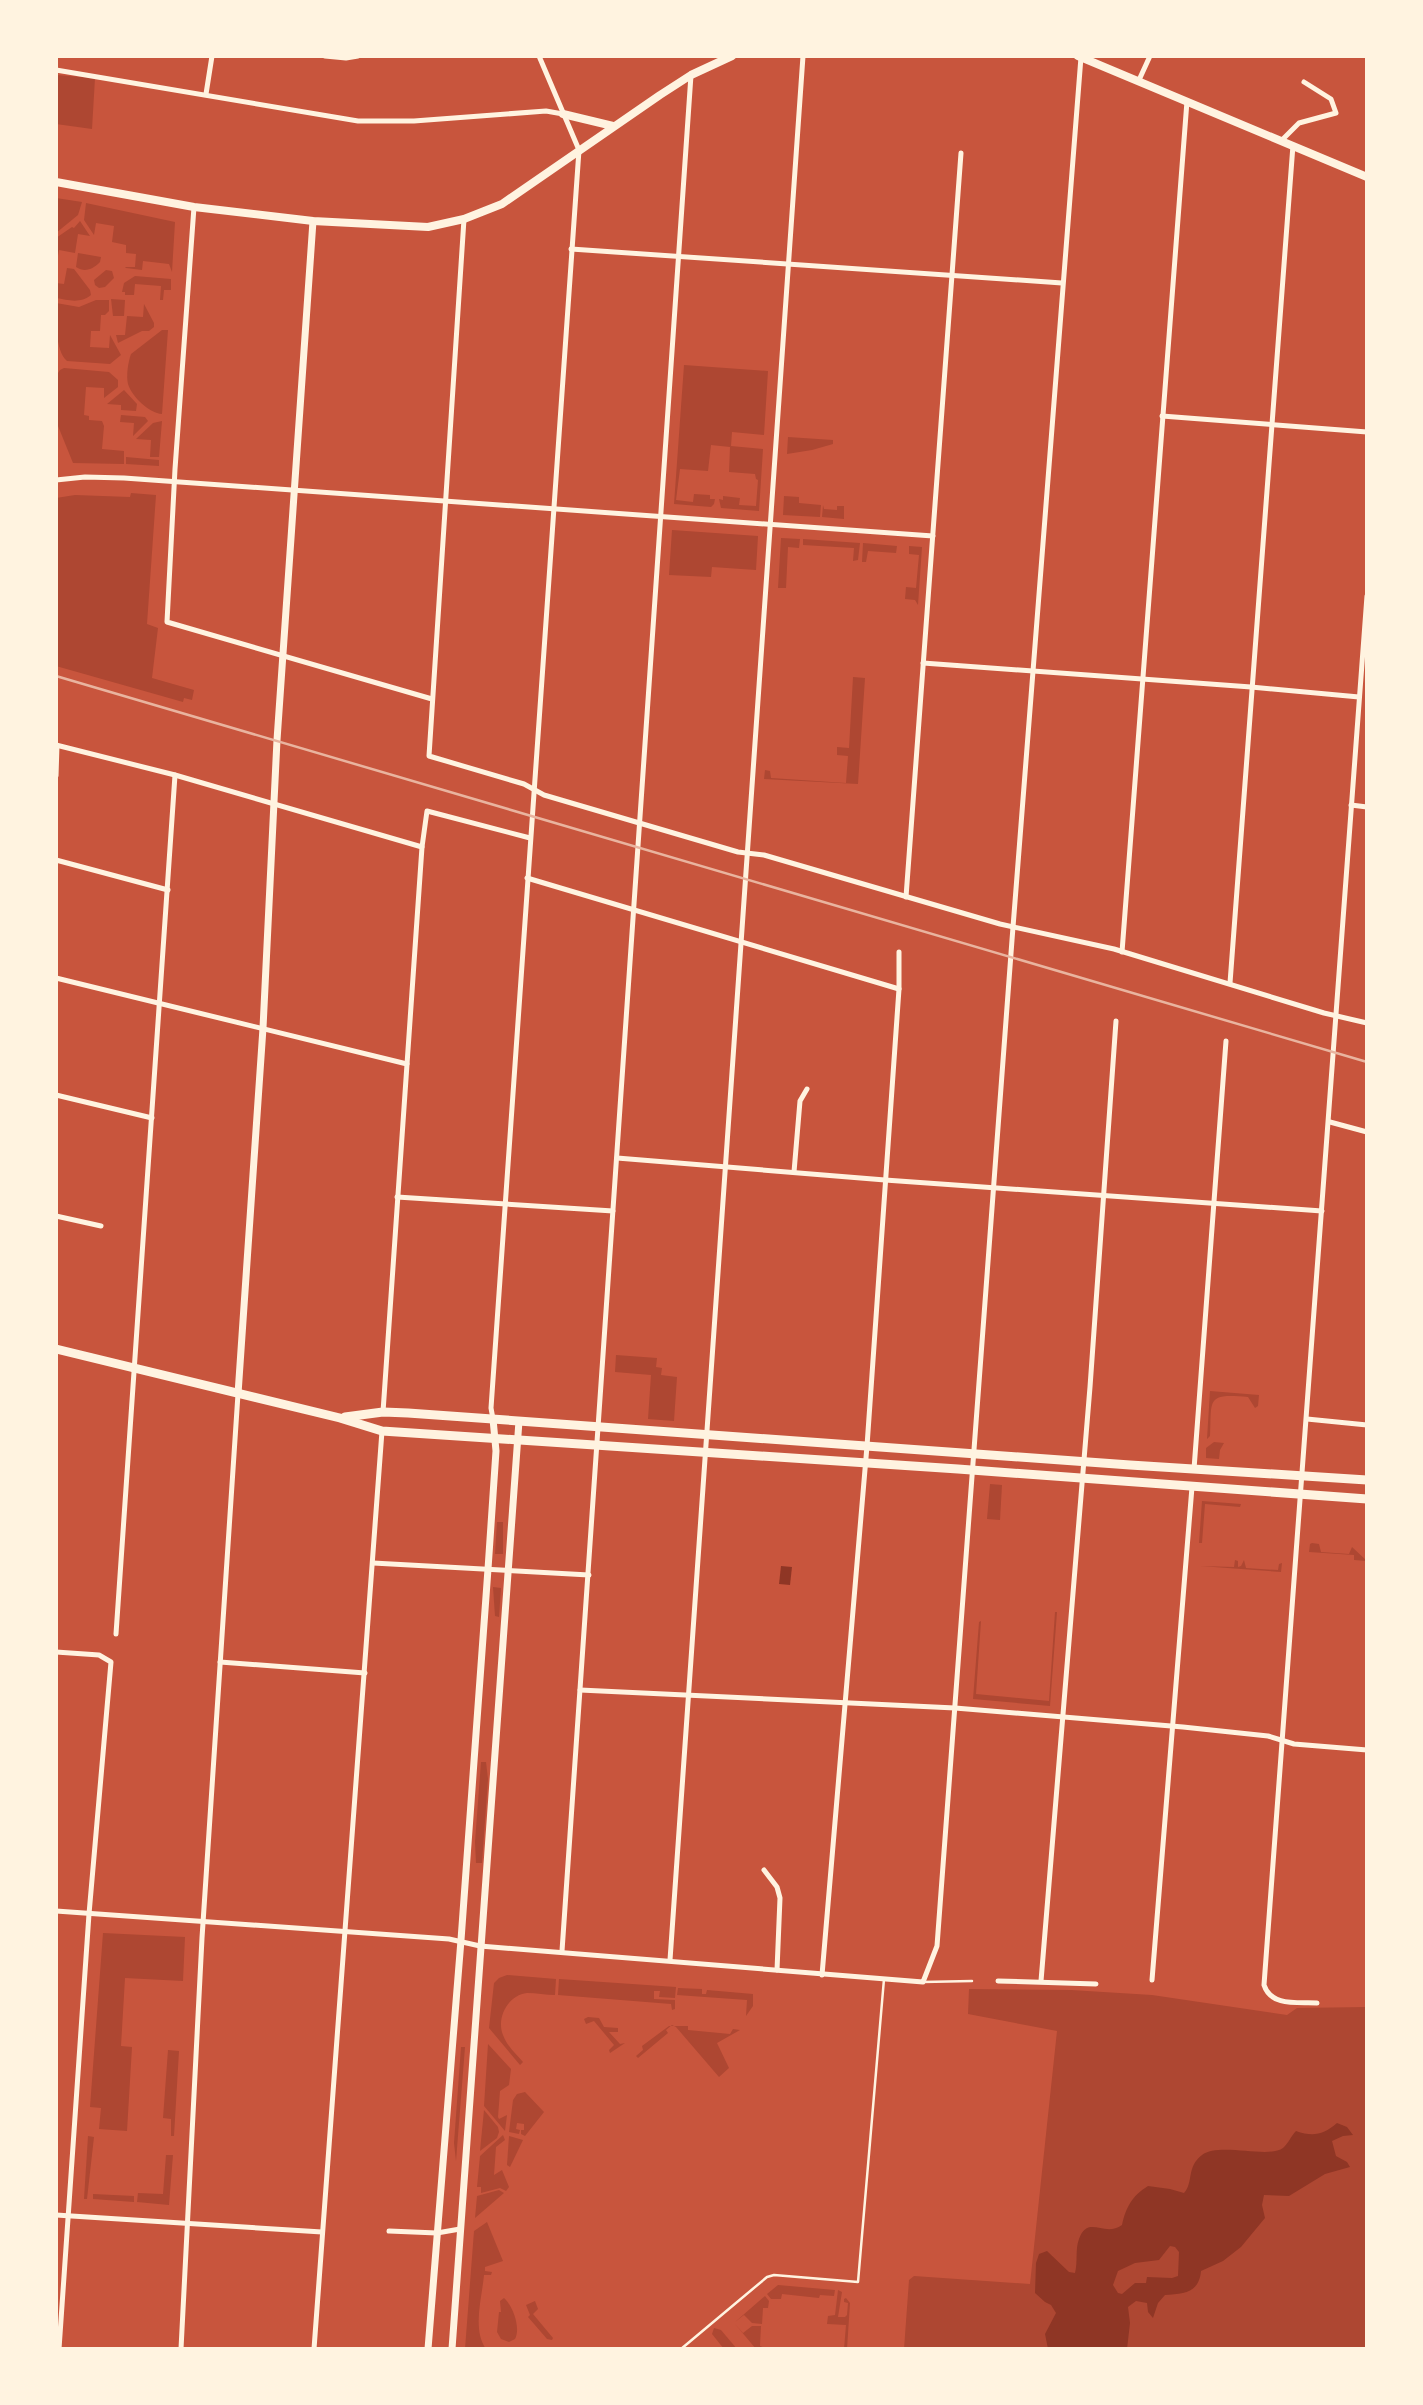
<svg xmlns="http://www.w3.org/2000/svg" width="1423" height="2405" font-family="'DM Sans',sans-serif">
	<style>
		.green { fill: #ae4732 }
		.water { fill: #8f3625; fill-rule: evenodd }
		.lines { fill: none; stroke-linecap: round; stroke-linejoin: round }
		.service { stroke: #fff3e0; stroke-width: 2.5 }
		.minor { stroke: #fff3e0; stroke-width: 5 }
		.tertiary { stroke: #fff3e0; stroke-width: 7 }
		.secondary { stroke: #fff3e0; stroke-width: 8 }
		.primary { stroke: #fff3e0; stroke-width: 9 }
		.rail { stroke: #e9b49f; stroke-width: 2.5 }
	</style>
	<rect width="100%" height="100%" fill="#c8553d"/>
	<!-- green -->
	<g class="green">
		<path d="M56,75L95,78L92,129L56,124Z"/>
		<path d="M56,198L82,202L78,215L56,233Z"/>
		<path d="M86,203L175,222L172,272L169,264L143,261L142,270L126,268L125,267H135L136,254L126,253V245L112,242L114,226L96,223L94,235L84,220Z"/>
		<path d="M80,221L90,236L78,234L75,253L59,250L57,262L56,238L72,227L74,228Z"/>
		<path d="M78,253L101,257L100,262C93,269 85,273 76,267Z"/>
		<path d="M67,268L74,269L90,290L91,295C80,304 68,300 56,298V283L64,284Z"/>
		<path d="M106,270L112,271L114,278L105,287L99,288L95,285L94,280Z"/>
		<path d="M135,276L171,279V290H164L163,300H160L161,286L135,284L134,295H125V292H122L124,283Z"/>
		<path d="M111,299L125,300L124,316H113Z"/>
		<path d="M96,300H109V311L105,315H101L100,331H91L90,347L109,348L110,335L121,355L110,364L67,361C55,351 56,318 56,303L79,307Z"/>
		<path d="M144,304L154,323V327L149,331H142L118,343L116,335H125L127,316L143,317Z"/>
		<path d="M162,330H168L162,414C149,413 132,397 128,384C126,376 128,362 131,354Z"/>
		<path d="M684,365L768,371L764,435L732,432L731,446L763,449L759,511L721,508L719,499L723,500V496L740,498L739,505L756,506L758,480L756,479L755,474L729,472L730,447L711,445L708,471L680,469L676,500L693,502L694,494L710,495V499H715L714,504L711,507L674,504Z"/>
		<path d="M64,368L109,372L118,380V387L104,398V388L86,387L84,415L89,416V420L102,421L104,426L102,449L124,451V464L73,463L56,421V376L60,370Z"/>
		<path d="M124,390L137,404L136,411L121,410V405L107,404Z"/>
		<path d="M121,415L145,417L148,421L133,436L134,423L120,422Z"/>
		<path d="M162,421L159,457H150L151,440L136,439L153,423Z"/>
		<path d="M788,437L833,440V444L812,450L787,454Z"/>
		<path d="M126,457L159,460V466L126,464Z"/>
		<path d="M131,493L156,495L147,624L158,628L152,678L194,690L192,700L184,698L183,702L56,666V498L75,495L130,497Z"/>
		<path d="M784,496L799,497V503L821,505L820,517L783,515Z"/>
		<path d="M823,505L824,509L837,510V506H844V519L822,517Z"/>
		<path d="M672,530L758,536L756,570L712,567L711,577L669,575Z"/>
		<path d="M781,538L800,539L799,548L788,547L786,588H778Z"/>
		<path d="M803,539L860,543L858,560L853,561L854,548L803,545Z"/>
		<path d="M863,543L897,546L896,553L868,551L866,562H862Z"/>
		<path d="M909,546L922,547L918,605L915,600L905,599L906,587L916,588L919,555L909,554Z"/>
		<path d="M853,677L865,678L858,784L764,779L765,770L770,771L771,778L846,783L848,756L837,755V747L849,748Z"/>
		<path d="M616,1355L657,1358L656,1367L662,1368L661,1375L677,1377L674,1421L648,1419L651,1375L615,1372Z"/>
		<path d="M1210,1391L1259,1395L1258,1406L1255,1408L1248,1397C1205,1393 1212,1400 1210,1436L1207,1439Z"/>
		<path d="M1214,1442L1224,1443L1220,1450L1219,1459L1206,1458V1448Z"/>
		<path d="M990,1484L1002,1485L1000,1520L987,1519Z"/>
		<path d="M1202,1501L1241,1504L1240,1507L1205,1504L1202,1543H1199Z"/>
		<path d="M497,1522H503V1554H495Z"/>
		<path d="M1312,1543L1319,1544L1321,1552L1349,1554L1352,1547L1367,1561L1354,1560V1555L1309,1552L1310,1544Z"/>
		<path d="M1235,1560L1238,1561V1567L1241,1566L1244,1560L1246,1568L1278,1570L1279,1564L1282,1563L1281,1572L1200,1566L1234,1567Z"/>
		<path d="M493,1587L501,1588L499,1617L495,1616Z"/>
		<path d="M1055,1612H1057L1050,1706L973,1699L979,1622L981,1621L976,1694L1049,1701Z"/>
		<path d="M481,1762H486L488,1779L482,1863H476L475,1842Z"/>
		<path d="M103,1933L185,1937L183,1981L125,1978L121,2046L132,2047L127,2131L99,2129L101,2108L90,2107Z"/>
		<path d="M507,1975L556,1979L555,1995C546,1995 536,1993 527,1993C508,1995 496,2018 503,2035C507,2046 516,2054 523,2062L520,2065L489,2028L494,1983L499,1978Z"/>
		<path d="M559,1979L676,1987L675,1998L659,1997L660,1991H654V1999L675,2000V2009L672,2010L671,2004L558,1995Z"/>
		<path d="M678,1988L702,1989V1994H706L707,1990L753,1994V2006L746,2016L747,2000L677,1995Z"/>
		<path d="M969,1989L1071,1990L1152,1995L1287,2015L1297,2008L1367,2007V2349H904L909,2280L914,2276L1030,2284L1057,2031L968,2014Z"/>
		<path d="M588,2017L599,2018L604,2027L618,2028V2032H609L620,2044L625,2043L610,2053L609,2050L614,2045L594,2021L586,2024L584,2019Z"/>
		<path d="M672,2025L666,2030L668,2033L638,2058L636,2056L643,2050L642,2046L669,2026H688V2030L730,2034L733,2029L740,2030L717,2043L729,2068L719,2077L676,2027Z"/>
		<path d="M488,2044L511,2069L509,2085L500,2091L498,2117L499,2119L507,2115L505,2131L484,2106Z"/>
		<path d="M461,2047H465L456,2161L454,2143Z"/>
		<path d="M168,2050L179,2051L174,2136H171V2119L163,2118Z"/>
		<path d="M525,2092L544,2112L525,2136L521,2134V2130H524V2124L517,2123L516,2129L520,2130L519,2134L509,2132L513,2100L517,2094Z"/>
		<path d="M484,2110L498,2127L499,2132L497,2138L480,2151Z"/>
		<path d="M503,2135L505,2140L496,2147L494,2175L502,2170L509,2187L506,2191L500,2188L481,2193V2187H477L480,2156Z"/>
		<path d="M88,2136L94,2137L87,2199H84Z"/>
		<path d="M509,2136L523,2140L510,2167L507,2165Z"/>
		<path d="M166,2155H173L169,2205L137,2202L138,2193L163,2194Z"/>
		<path d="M499,2190L504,2193L475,2218L477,2196Z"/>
		<path d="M93,2194L134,2196V2202L93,2199Z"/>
		<path d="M487,2222L503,2261L485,2267V2271L492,2272L491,2275H484C482,2298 472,2329 486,2349H465L474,2231Z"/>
		<path d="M778,2285L835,2290L834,2296L820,2295L819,2298L782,2294L781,2299H771L767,2294Z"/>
		<path d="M838,2290L842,2292L838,2317H845L847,2315L848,2303L844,2302V2299L846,2298L850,2303L847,2349H844L846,2325L827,2324L828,2316L835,2315Z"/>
		<path d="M765,2296L769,2301L768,2308H763L762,2324L752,2323L744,2315L735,2322Z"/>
		<path d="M504,2298C513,2306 521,2328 515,2339L509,2342L501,2339L497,2332L499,2312H501L500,2301Z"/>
		<path d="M535,2301L538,2309L533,2314L553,2338L552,2340L547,2339L528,2317L530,2315L526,2305Z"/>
		<path d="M735,2324L743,2333L752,2326H761L760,2346L768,2349H756Z"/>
		<path d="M714,2328L721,2330L737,2349H724L712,2334Z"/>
	</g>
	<!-- water -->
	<g class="water">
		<path d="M781,1566L792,1567L790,1585L779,1584Z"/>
		<path d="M1337,2123L1347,2127L1353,2135L1343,2136L1332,2141L1336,2156L1347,2162L1350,2167L1325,2174L1289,2196L1264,2195L1262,2205L1265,2218L1241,2247L1223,2261L1201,2271C1199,2293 1184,2294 1165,2295L1158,2303L1153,2318L1148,2312L1147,2303L1136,2301L1128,2307L1130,2323L1127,2349H1048L1045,2334L1056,2313L1051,2305L1045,2302L1035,2293L1036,2263L1039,2254L1047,2251L1069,2272L1075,2273C1078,2262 1075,2249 1079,2239C1088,2214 1104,2238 1122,2225C1126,2207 1132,2196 1148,2186L1170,2189L1184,2193C1194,2182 1186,2167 1202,2155C1219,2142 1269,2159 1283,2148C1288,2144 1291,2136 1296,2131C1313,2137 1323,2135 1337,2123ZM1170,2246L1175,2247L1179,2252L1178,2276L1172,2278L1147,2277L1146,2283H1135L1122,2294L1118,2293L1113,2285L1118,2271L1135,2263L1159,2260Z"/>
	</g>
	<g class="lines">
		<!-- service -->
		<g class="service">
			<path d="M923,1982L972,1981"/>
			<path d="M681,2349L767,2277L774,2275L858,2282L884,1979"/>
		</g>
		<!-- minor -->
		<g class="minor">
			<path d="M325,56L346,58L358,56"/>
			<path d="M56,70L358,121H414L546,111L563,114"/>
			<path d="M1139,80L1150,56"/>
			<path d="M206,94L212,56"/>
			<path d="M1282,140L1299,123L1336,113L1331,99L1304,82"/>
			<path d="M194,207L175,469L167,622L432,699"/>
			<path d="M464,219L429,756L524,784L544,795L738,852L764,855L1000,924L1114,949L1324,1013L1367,1023"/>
			<path d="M571,249L1062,283"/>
			<path d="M1162,416L1367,432"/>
			<path d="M56,480L85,477L124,478L933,536"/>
			<path d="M923,663L1251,687L1359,697"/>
			<path d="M56,745L175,775L422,847"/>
			<path d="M56,776L57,745"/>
			<path d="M1351,805L1367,807"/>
			<path d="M56,860L168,890"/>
			<path d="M527,878L899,989"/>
			<path d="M906,897L961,153"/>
			<path d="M1122,952L1187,101"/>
			<path d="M56,978L407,1064"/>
			<path d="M1230,983L1293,145"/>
			<path d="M56,1095L152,1118"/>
			<path d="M1330,1122L1367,1132"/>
			<path d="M617,1158L885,1180L1322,1211"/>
			<path d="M794,1172L800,1101L807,1089"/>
			<path d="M397,1197L613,1211"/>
			<path d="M56,1216L101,1226"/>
			<path d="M383,1412L422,847L427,811L530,838"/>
			<path d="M493,1419L491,1408L579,150L539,56"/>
			<path d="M1307,1419L1367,1425"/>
			<path d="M1194,1469L1226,1041"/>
			<path d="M373,1563L589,1575"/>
			<path d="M116,1634L175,775"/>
			<path d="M56,1652L99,1655L111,1662L89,1914L59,2349"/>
			<path d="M220,1662L365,1673"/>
			<path d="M580,1690L955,1708L1183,1727L1268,1736L1294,1744L1367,1750"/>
			<path d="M764,1870L777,1887L780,1898L777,1970"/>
			<path d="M56,1911L449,1939L480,1946L923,1982L937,1946L1012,940L1081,57"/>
			<path d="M562,1951L691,75"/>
			<path d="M670,1960L803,56"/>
			<path d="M822,1975L867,1446L899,989V952"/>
			<path d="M1152,1980L1192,1487"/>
			<path d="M998,1981L1096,1984"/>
			<path d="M1041,1981L1090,1387L1116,1021"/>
			<path d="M1317,2003C1298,2002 1271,2007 1264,1985L1367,596"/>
			<path d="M56,2215L322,2232"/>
			<path d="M389,2231L437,2233L460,2229"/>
			<path d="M181,2349L202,1938L238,1394"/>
			<path d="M314,2349L382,1431"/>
		</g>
		<!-- tertiary -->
		<g class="tertiary">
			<path d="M238,1394L263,1028L277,740L313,221"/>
			<path d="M428,2349L461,1940L488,1569L496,1451L493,1419"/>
			<path d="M452,2349L519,1421"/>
		</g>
		<!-- secondary -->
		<g class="secondary">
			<path d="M1078,56L1367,177"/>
			<path d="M563,114L613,126"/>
			<path d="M56,182L194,207L313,221L428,227L464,219L502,204L660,95L691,75L732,56"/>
		</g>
		<!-- primary -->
		<g class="primary">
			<path d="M56,1349L340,1418L382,1431L958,1469L1367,1499"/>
			<path d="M345,1417L383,1412L408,1413L1130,1465L1367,1480"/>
		</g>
		<!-- rail -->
		<path class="rail" d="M56,676L1367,1062"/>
	</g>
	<!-- border -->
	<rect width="1423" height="2405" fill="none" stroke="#fff3e0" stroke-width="116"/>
</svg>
